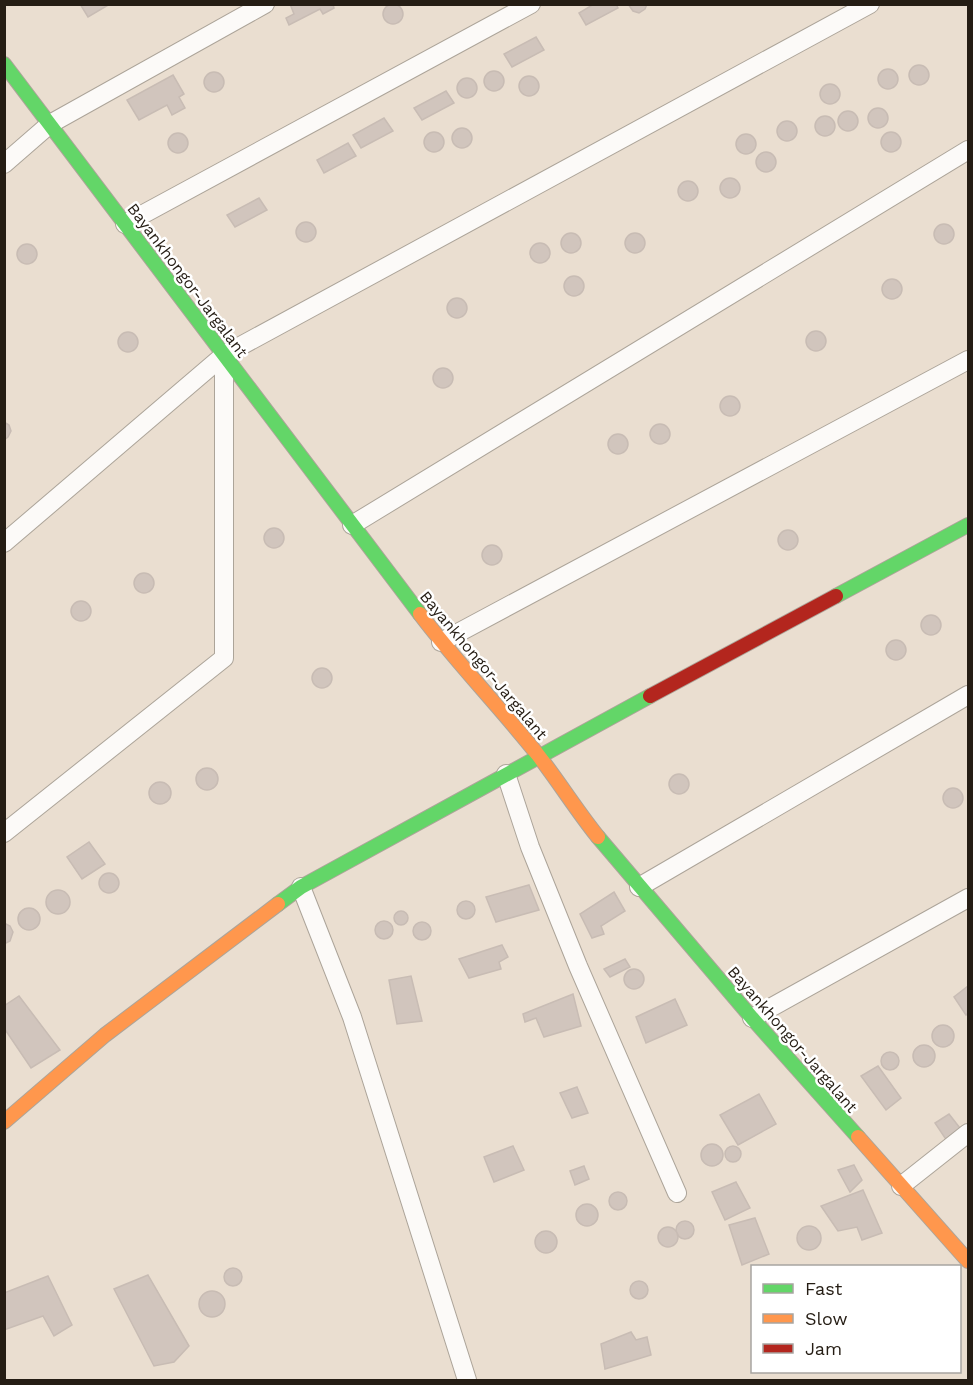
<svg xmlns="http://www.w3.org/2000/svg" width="973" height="1385" font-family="'Work Sans',sans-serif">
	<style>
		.building { fill: #d1c5bd; stroke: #c8bcb4; stroke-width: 1.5 }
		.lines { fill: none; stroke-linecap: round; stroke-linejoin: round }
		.street-casing { stroke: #aca499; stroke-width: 20 }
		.fast-casing { stroke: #aca499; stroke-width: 16 }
		.slow-casing { stroke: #aca499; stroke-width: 16 }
		.jam-casing { stroke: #aca499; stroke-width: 16 }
		.street { stroke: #fcfaf8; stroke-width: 18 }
		.fast { stroke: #63d668; stroke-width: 14 }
		.slow { stroke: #ff974d; stroke-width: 14 }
		.jam { stroke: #b3261e; stroke-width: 14 }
		.labels { text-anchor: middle; stroke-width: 5; stroke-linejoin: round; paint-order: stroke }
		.street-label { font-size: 16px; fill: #251d14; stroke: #fff }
	</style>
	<rect width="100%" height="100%" fill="#eaded0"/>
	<!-- building -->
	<g class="building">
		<path d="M80,4H110L88,17Z"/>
		<path d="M333,4L334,8L323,14L320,9L289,25L286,18L294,14L290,4Z"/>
		<path d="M594,4H616L618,8L586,25L579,13Z"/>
		<path d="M628,4H647L645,9L639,13L633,11Z"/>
		<circle cx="393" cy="14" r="10"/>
		<path d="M536,37L544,50L512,67L504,54Z"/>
		<circle cx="919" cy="75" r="10"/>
		<circle cx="888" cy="79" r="10"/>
		<circle cx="494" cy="81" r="10"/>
		<circle cx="214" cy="82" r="10"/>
		<path d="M173,75L184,94L179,97L185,108L172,115L167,105L139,120L127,100Z"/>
		<circle cx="529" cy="86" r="10"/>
		<circle cx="467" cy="88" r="10"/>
		<circle cx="830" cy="94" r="10"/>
		<path d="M446,91L454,103L422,120L414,108Z"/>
		<circle cx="878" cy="118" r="10"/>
		<circle cx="848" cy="121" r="10"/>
		<circle cx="825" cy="126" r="10"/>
		<path d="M384,118L393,131L361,148L353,135Z"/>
		<circle cx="787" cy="131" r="10"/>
		<circle cx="462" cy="138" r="10"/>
		<circle cx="434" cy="142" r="10"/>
		<circle cx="891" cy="142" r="10"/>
		<circle cx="178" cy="143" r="10"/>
		<circle cx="746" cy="144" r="10"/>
		<path d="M348,143L356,156L324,173L317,160Z"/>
		<circle cx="766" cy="162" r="10"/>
		<circle cx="730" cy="188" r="10"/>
		<circle cx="688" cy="191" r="10"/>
		<path d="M259,198L267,210L235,227L227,215Z"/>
		<circle cx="306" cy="232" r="10"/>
		<circle cx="944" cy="234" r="10"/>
		<circle cx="571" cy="243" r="10"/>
		<circle cx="635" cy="243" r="10"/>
		<circle cx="540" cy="253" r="10"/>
		<circle cx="27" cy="254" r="10"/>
		<circle cx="574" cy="286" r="10"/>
		<circle cx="892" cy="289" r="10"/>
		<circle cx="457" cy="308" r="10"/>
		<circle cx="816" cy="341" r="10"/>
		<circle cx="128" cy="342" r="10"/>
		<circle cx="443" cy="378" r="10"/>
		<circle cx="730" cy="406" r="10"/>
		<path d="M4,422L9,425L11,431L8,437L4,440Z"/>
		<circle cx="660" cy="434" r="10"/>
		<circle cx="618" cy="444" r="10"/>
		<circle cx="274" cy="538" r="10"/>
		<circle cx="788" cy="540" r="10"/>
		<circle cx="492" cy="555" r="10"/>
		<circle cx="144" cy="583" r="10"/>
		<circle cx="81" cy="611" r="10"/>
		<circle cx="931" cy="625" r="10"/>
		<circle cx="896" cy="650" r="10"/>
		<circle cx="322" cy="678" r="10"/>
		<circle cx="207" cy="779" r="11"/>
		<circle cx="679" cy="784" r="10"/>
		<circle cx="160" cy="793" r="11"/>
		<circle cx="953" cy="798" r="10"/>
		<path d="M89,842L105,864L82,879L67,857Z"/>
		<circle cx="109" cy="883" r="10"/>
		<path d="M529,885L539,910L496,922L486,897Z"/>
		<circle cx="58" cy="902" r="12"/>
		<path d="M614,892L625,911L601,926L604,934L592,938L580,914Z"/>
		<circle cx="466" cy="910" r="9"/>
		<circle cx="29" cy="919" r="11"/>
		<circle cx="401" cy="918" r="7"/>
		<circle cx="384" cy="930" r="9"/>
		<circle cx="422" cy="931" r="9"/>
		<path d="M4,923L10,926L13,932L10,941L4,944Z"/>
		<path d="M502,945L508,957L499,962L501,969L469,978L459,959Z"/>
		<path d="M625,959L630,967L610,977L604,969Z"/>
		<circle cx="634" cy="979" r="10"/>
		<path d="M411,976L422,1021L397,1024L389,980Z"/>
		<path d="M968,986V1013L966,1015L954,997Z"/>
		<path d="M573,994L581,1026L544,1037L536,1018L525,1022L523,1014Z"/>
		<path d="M19,996L60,1050L31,1068L4,1028V1006Z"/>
		<path d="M675,999L687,1025L646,1043L636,1017Z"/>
		<circle cx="943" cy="1036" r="11"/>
		<circle cx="924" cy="1056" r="11"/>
		<circle cx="890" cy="1061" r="9"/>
		<path d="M878,1066L901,1098L886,1110L861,1076Z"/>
		<path d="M577,1087L588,1113L572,1118L560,1093Z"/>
		<path d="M759,1094L776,1124L738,1145L720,1115Z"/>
		<path d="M949,1114L963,1132L949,1144L935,1123Z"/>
		<circle cx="712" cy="1155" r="11"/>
		<circle cx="733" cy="1154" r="8"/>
		<path d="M513,1146L524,1170L494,1182L484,1157Z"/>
		<path d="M854,1165L862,1180L850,1192L838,1170Z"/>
		<path d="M584,1166L589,1179L575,1185L570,1171Z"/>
		<path d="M736,1182L750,1208L725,1220L712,1192Z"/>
		<path d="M863,1190L882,1233L862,1240L857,1227L838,1231L821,1206Z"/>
		<circle cx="618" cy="1201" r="9"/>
		<circle cx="587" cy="1215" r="11"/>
		<path d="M755,1218L769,1254L742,1265L729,1225Z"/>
		<circle cx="685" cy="1230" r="9"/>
		<circle cx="809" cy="1238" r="12"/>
		<circle cx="668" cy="1237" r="10"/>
		<circle cx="546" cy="1242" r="11"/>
		<circle cx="233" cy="1277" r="9"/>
		<path d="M148,1275L189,1346L174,1362L154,1366L114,1289Z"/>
		<path d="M48,1276L72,1325L54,1336L43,1316L4,1330V1293Z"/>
		<circle cx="639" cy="1290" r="9"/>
		<circle cx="212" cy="1304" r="13"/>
		<path d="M631,1332L636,1340L647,1337L651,1355L605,1369L601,1344Z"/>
	</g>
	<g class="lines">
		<!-- street casing -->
		<g class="street-casing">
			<g id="street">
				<path d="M4,164L50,124L265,4"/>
				<path d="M125,224L531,4"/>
				<path d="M352,525L968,150"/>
				<path d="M4,543L224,355L870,4"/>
				<path d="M441,642L968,360"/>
				<path d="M506,774L530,847L578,966L677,1193"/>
				<path d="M4,833L224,658V355"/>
				<path d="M301,887L352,1017L467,1380"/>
				<path d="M639,887L968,695"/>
				<path d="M752,1018L968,898"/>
				<path d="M901,1186L968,1133"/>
			</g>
		</g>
		<!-- fast casing -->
		<g class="fast-casing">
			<g id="fast">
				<path d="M4,64L420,614"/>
				<path d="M836,596L968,525"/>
				<path d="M598,837L752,1018L858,1137"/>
				<path d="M278,904L301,887L650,696"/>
			</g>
		</g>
		<!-- slow casing -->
		<g class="slow-casing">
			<g id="slow">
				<path d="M420,614C457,663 500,707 538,755C559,782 577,811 598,837"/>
				<path d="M4,1122L105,1035L278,904"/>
				<path d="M858,1137L968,1261"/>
			</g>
		</g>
		<!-- jam casing -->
		<g class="jam-casing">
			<path id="jam" d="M650,696L836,596"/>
		</g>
		<!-- street -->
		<use href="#street" class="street"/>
		<!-- fast -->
		<use href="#fast" class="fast"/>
		<!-- slow -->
		<use href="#slow" class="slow"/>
		<!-- jam -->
		<use href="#jam" class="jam"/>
	</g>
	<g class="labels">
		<!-- street labels -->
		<g class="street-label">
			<text transform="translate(188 280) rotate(53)" y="6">Bayankhongor-Jargalant</text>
			<text transform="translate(484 665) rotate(50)" y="6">Bayankhongor-Jargalant</text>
			<text transform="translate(793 1039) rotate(49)" y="6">Bayankhongor-Jargalant</text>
		</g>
	</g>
	<!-- border -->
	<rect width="973" height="1385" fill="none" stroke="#251d14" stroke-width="12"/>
	<!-- legend -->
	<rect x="751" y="1265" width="210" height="108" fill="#ffffff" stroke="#a8a5a1" stroke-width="1.5"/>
	<rect x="763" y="1284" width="30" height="9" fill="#63d668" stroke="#a8a5a1" stroke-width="1.5"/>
	<text x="805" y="1295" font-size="18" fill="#251d14">Fast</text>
	<rect x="763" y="1314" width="30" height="9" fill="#ff974d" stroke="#a8a5a1" stroke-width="1.5"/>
	<text x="805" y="1325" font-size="18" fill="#251d14">Slow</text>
	<rect x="763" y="1344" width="30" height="9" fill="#b3261e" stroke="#a8a5a1" stroke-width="1.5"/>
	<text x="805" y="1355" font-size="18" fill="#251d14">Jam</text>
</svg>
